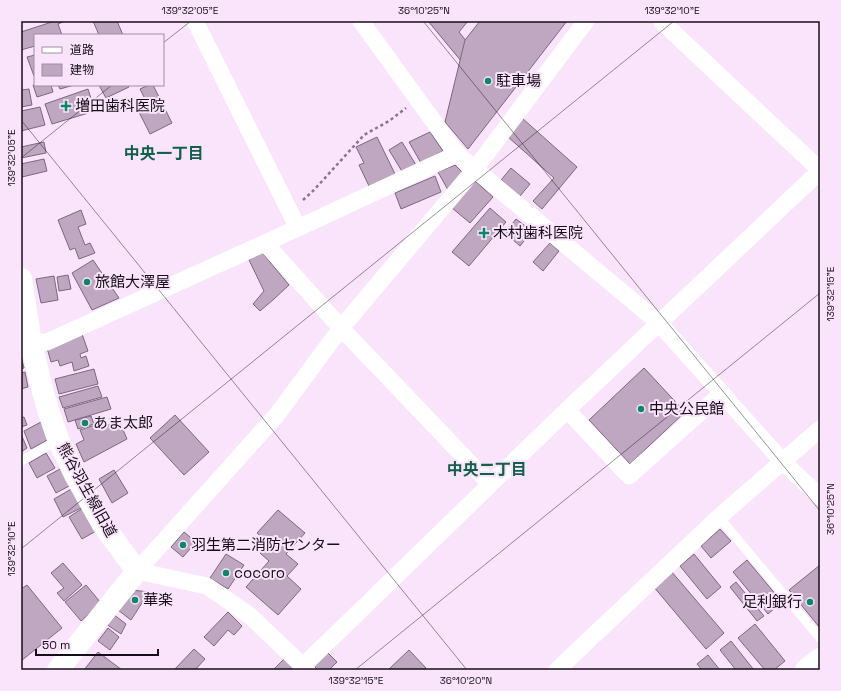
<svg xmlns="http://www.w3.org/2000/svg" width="841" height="691" font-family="'Space Grotesk','Noto Sans JP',sans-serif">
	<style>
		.building { fill: #bfa7c2; stroke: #7d667f }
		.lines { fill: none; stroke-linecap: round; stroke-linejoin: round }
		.path { stroke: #847686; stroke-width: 2.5; stroke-dasharray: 3 3; stroke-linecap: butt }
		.lane { stroke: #fff; stroke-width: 9 }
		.street { stroke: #fff; stroke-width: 17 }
		.secondary { stroke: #fff; stroke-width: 22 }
		.ticks { fill: none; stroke: #160e17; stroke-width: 1; stroke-opacity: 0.45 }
		.poi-dot { fill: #0b8668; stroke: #f9e4fb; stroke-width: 1.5 }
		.labels { text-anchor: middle; stroke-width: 4; stroke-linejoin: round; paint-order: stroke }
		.poi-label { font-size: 15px; fill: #160e17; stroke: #f9e4fb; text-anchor: start }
		.street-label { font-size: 15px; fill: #160e17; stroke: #f9e4fb }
		.neighbourhood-label { font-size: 16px; font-weight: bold; fill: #13604a; stroke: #f9e4fb }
		.neatline { fill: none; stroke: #160e17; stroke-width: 1.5 }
		.ticks-label { font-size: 10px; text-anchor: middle; fill: #160e17 }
	</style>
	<rect width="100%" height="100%" fill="#f9e4fb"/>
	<!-- building -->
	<g class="building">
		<path d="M55,21H65L58,24L62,35H35V46L21,50V32Z"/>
		<path d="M93,21H117L123,35H99Z"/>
		<path d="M428,21H468L459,32L484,63L471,73Z"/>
		<path d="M480,21H567L468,149L445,122L465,40Z"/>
		<path d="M35,55V75L34,76L27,57Z"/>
		<path d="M33,85H51L53,92L37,97Z"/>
		<path d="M58,85H74L60,89Z"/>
		<path d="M99,85H128L129,87L106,98Z"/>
		<path d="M149,85H153L172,123L150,134L138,110L148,105L140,89Z"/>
		<path d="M29,89L32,105L21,107V90Z"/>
		<path d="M88,89L95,111L52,124L45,104Z"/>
		<path d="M40,107L45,125L21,131V111Z"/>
		<path d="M522,118L577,167L542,209L533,201L554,178L507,136Z"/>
		<path d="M430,132L443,151L421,163L409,142Z"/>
		<path d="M377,137L395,174L369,186L359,165L364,163L356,147Z"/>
		<path d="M44,142L46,153L21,158V147Z"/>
		<path d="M402,142L416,165L403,173L389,150Z"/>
		<path d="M44,159L47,171L22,177L21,164Z"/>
		<path d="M455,165L463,173L448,190L438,172Z"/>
		<path d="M511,168L530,184L520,196L501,180Z"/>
		<path d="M435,176L441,192L401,209L395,193Z"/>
		<path d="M475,181L493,197L470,223L452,208Z"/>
		<path d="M490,208L506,222L469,266L452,252Z"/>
		<path d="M81,210L86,224L78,227L85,245L90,243L95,253L79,259L75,248L70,250L58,220Z"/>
		<path d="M516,219L532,231L520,246L505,233Z"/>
		<path d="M550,243L559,251L543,271L533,262Z"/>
		<path d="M261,251L289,285L274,299L260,311L253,304L264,291L249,260Z"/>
		<path d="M93,260L119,298L92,310L72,273Z"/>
		<path d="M68,275L71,289L59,291L57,277Z"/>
		<path d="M54,276L58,300L41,303L36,279Z"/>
		<path d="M82,334L88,351L80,354L81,358L86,356L89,366L74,371L72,362L60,366L58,360L51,362L47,348Z"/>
		<path d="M21,356L24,368L21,369Z"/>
		<path d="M644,368L685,412L630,464L589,420Z"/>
		<path d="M94,369L98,384L59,394L55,379Z"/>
		<path d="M25,372L28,387L21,389V373Z"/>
		<path d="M98,386L102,397L63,408L59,397Z"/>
		<path d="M107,397L111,409L68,422L64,409Z"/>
		<path d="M175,415L209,452L184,475L150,438Z"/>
		<path d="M91,416L94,424L78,429L75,420Z"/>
		<path d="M117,416L127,439L84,462L76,444L84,440L80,430L98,424L104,427L112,423L109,418Z"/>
		<path d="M24,417L27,425L21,427V418Z"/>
		<path d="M41,422L49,439L31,449L24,431Z"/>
		<path d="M21,434L27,448L21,452Z"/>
		<path d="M46,453L55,468L37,478L29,463Z"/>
		<path d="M62,468L71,485L56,493L47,476Z"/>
		<path d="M114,470L128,493L112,503L99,479Z"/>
		<path d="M73,488L83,507L63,517L54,499Z"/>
		<path d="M83,508L96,531L82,539L69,517Z"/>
		<path d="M278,510L305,533L286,554L298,564L287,576L301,589L278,615L246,587L269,561L260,553L268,543L257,533Z"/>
		<path d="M720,529L731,541L711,558L701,546Z"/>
		<path d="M184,532L196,542L183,557L171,547Z"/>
		<path d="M226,554L244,565L228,589L210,578Z"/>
		<path d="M694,554L721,587L707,599L680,566Z"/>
		<path d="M747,560L782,602L768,614L733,572Z"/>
		<path d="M63,563L82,585L64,601L57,593L64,588L51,573Z"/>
		<path d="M820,565V628L789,590Z"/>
		<path d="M671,571L724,633L706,649L653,586Z"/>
		<path d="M736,582L764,616L757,621L730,587Z"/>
		<path d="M27,585L62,628L21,661V589Z"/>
		<path d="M86,585L101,603L81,621L65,602Z"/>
		<path d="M132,590L149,592L131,620L118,610Z"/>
		<path d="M228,612L242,626L234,635L228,630L214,646L204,637Z"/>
		<path d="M113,614L126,624L121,634L106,624Z"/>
		<path d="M755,624L785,661L774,670H765L738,638Z"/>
		<path d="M108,628L119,637L110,650L98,641Z"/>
		<path d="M731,641L754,670H736L720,650Z"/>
		<path d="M194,649L205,659L195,670H174Z"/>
		<path d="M325,650L337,662L329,670H318L312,664Z"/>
		<path d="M409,650L426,668L423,670H388Z"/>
		<path d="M98,652L122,670H84Z"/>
		<path d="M708,655L720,670H702L697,664Z"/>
		<path d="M284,659L295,670H273Z"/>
	</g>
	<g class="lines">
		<!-- path -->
		<path class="path" d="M303,200L314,190L364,135L389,121L406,108"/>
		<!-- lane -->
		<g class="lane">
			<path d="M21,461L58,440"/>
			<path d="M719,517L820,638"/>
		</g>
		<!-- street -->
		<g class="street">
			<path d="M195,21L298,228"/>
			<path d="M361,21L457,154L659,323L783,462L820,497"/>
			<path d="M661,21L820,170"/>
			<path d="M265,243L341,328L490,484"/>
			<path d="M21,344L47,342L298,228L457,154"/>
			<path d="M567,410L629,476L722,393"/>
			<path d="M303,666L567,410L820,171"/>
			<path d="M307,670L249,615L207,586L137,571L276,416L341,328L475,169L586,21"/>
			<path d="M557,670L719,517L820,429"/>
		</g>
		<!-- secondary -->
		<g class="secondary">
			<path d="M21,279L31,343L43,392L49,413L58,439L75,475L103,525L137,571L58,670"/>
			<path d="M806,670L820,659"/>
		</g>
	</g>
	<!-- ticks -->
	<path class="ticks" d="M423,21L820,511M163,43L191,21M21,120L467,670M21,158L112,85M21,549L674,21M355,670L820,293"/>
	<!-- markers -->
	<g class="poi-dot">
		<circle cx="488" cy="81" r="4"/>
		<path d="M64 100h4v4h4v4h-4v4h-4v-4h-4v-4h4z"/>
		<path d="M482 227h4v4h4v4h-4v4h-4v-4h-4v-4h4z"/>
		<circle cx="87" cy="282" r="4"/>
		<circle cx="641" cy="409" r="4"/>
		<circle cx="85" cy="423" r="4"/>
		<circle cx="183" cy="545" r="4"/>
		<circle cx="226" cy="573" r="4"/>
		<circle cx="135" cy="600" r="4"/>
		<circle cx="810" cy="602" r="4"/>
	</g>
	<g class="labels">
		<!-- poi labels -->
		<g class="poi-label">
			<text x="496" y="86">駐車場</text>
			<text x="75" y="111">増田歯科医院</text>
			<text x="493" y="238">木村歯科医院</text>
			<text x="95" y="287">旅館大澤屋</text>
			<text x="649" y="414">中央公民館</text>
			<text x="93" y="428">あま太郎</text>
			<text x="191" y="550">羽生第二消防センター</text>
			<text x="234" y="578">cocoro</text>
			<text x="143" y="605">華楽</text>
			<text x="802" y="607" text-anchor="end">足利銀行</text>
		</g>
		<!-- street labels -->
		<g class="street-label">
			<text transform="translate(87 490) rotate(61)" y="5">熊谷羽生線旧道</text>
		</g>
		<!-- neighbourhood labels -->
		<g class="neighbourhood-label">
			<text x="164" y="159">中央一丁目</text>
			<text x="487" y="475">中央二丁目</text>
		</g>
	</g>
	<!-- border -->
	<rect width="841" height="691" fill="none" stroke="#f9e4fb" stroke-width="44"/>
	<!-- legend -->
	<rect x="34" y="34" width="130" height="52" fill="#f9e4fb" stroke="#9e8ea0"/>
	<rect x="42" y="47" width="20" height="6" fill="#ffffff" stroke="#9e8ea0"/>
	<text x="70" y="54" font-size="12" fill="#160e17">道路</text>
	<rect x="42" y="64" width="20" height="12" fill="#bfa7c2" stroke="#9e8ea0"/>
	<text x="70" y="74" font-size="12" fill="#160e17">建物</text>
	<!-- scale -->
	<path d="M36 649v6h122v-6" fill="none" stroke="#160e17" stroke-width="2"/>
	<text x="42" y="649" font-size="12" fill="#160e17" stroke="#f9e4fb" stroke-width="3" paint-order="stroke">50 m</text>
	<rect x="22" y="22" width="797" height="647" class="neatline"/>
	<g class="ticks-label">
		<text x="190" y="14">139°32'05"E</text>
		<text x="424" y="14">36°10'25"N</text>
		<text x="672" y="14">139°32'10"E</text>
		<text transform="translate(11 158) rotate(-90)" y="4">139°32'05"E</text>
		<text transform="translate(830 294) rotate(-90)" y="4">139°32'15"E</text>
		<text transform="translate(830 509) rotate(-90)" y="4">36°10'25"N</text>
		<text transform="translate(11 549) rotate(-90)" y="4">139°32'10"E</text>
		<text x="356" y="684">139°32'15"E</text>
		<text x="466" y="684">36°10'20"N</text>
	</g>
</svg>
